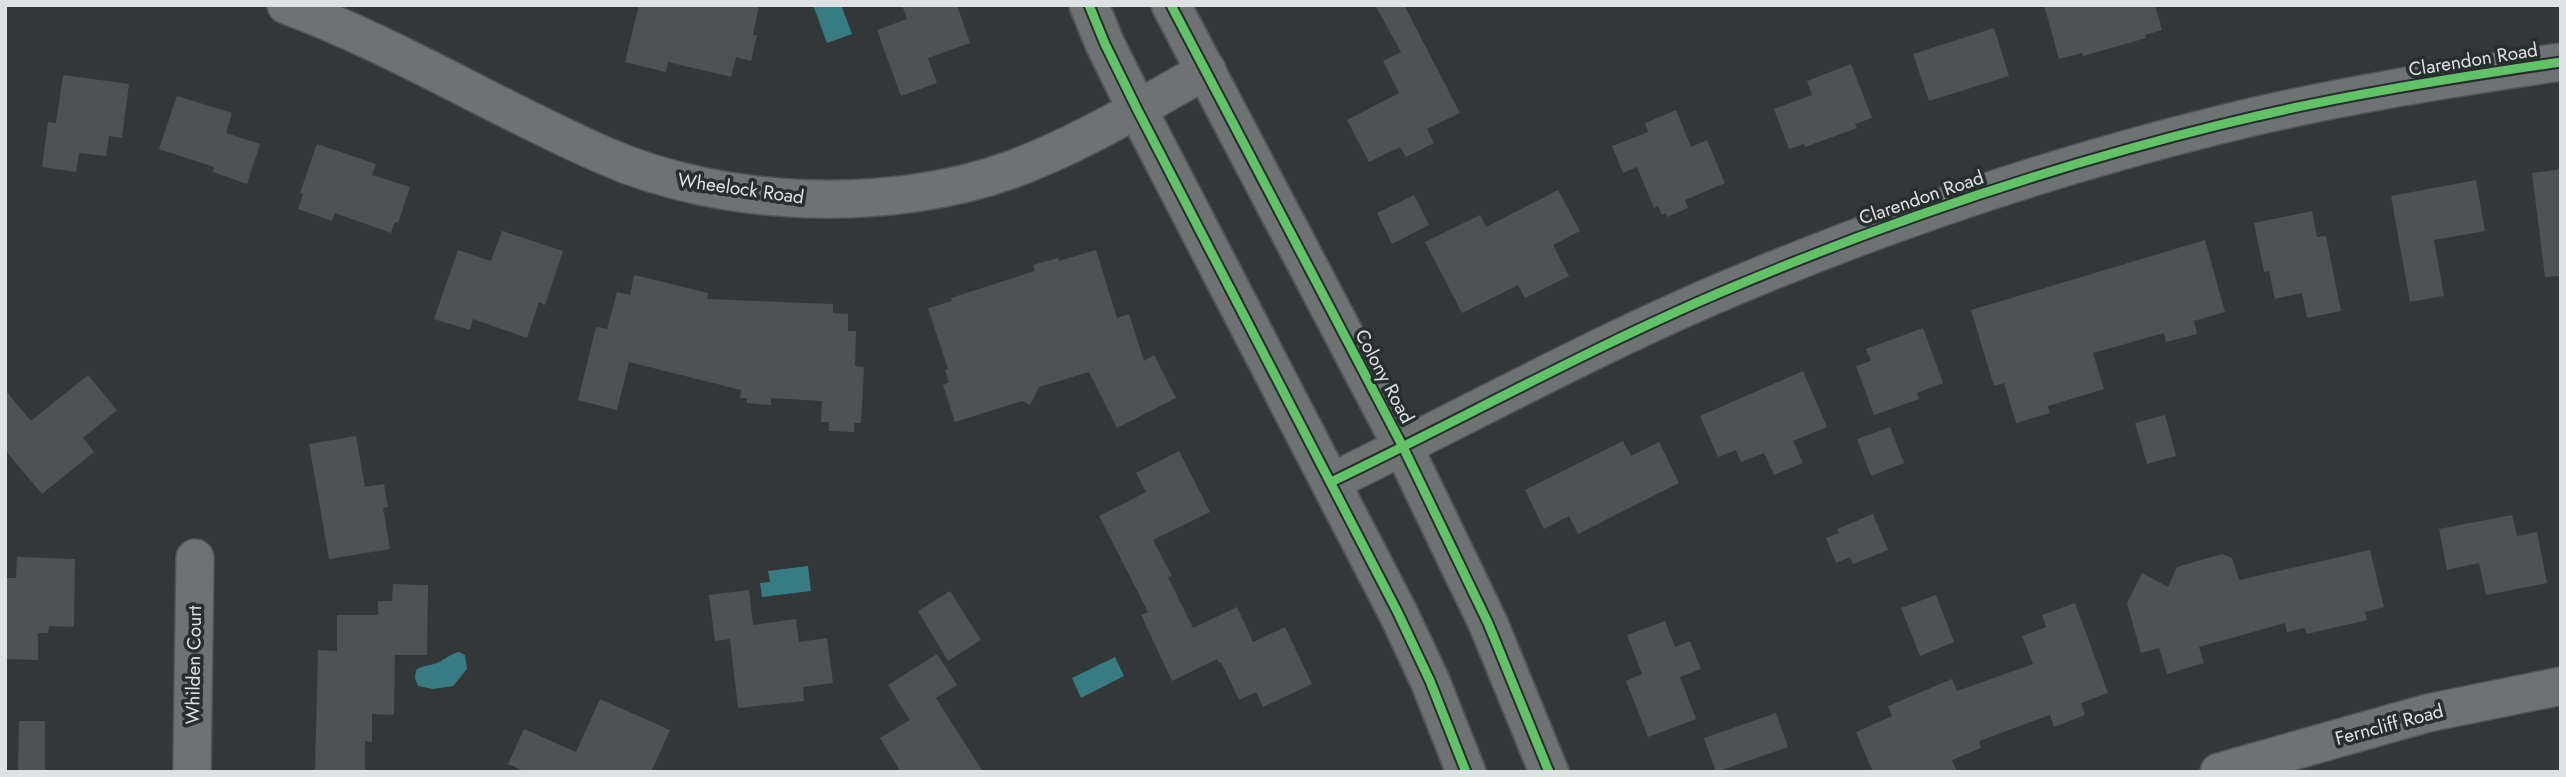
<svg xmlns="http://www.w3.org/2000/svg" width="2566" height="777" font-family="Jost,sans-serif">
	<style>
		.water { fill: #377c83 }
		.building { fill: #4e5253 }
		.lines { fill: none; stroke-linecap: round; stroke-linejoin: round }
		.street-casing { stroke: #515555; stroke-width: 40 }
		.secondary-casing { stroke: #515555; stroke-width: 42 }
		.street { stroke: #6e7273; stroke-width: 37 }
		.secondary { stroke: #6e7273; stroke-width: 38 }
		.cycleway-casing { stroke: #262e2e; stroke-width: 13 }
		.cycleway { stroke: #61c268; stroke-width: 9 }
		.labels { text-anchor: middle; stroke-width: 7; stroke-linejoin: round; paint-order: stroke }
		.street-label { font-size: 19px; fill: #dde2e2; stroke: #262e2e }
	</style>
	<rect width="100%" height="100%" fill="#323737"/>
	<!-- water -->
	<g class="water">
		<path d="M813,5H841L852,34L827,43Z"/>
		<path d="M808,566L811,591L762,597L760,583L770,582L768,571Z"/>
		<path d="M459,652L465,655L467,669L453,686L433,689L418,686L415,678L416,670C425,664 433,666 441,661C448,657 451,654 459,652Z"/>
		<path d="M1115,657L1124,676L1081,698L1072,678Z"/>
	</g>
	<!-- building -->
	<g class="building">
		<path d="M639,5H759L753,35H757L751,61L736,57L731,77L668,62L666,72L625,62Z"/>
		<path d="M902,5H957L970,43L928,58L937,83L901,96L877,30L907,19Z"/>
		<path d="M1375,5H1404L1460,113L1427,129L1434,143L1406,157L1400,147L1369,162L1347,120L1399,93L1383,61L1401,52Z"/>
		<path d="M2044,5H2155L2162,30L2145,35L2146,38L2083,56L2082,53L2059,59Z"/>
		<path d="M1994,28L2009,76L1929,101L1913,54Z"/>
		<path d="M1851,64L1872,118L1855,124L1857,128L1805,147L1804,144L1789,149L1774,109L1812,95L1807,81Z"/>
		<path d="M63,75L129,84L122,138L109,136L106,156L79,153L76,172L42,167L48,122L56,123Z"/>
		<path d="M177,96L232,113L226,133L260,144L247,184L213,172L214,167L159,149Z"/>
		<path d="M1676,110L1691,147L1707,140L1725,183L1685,200L1688,208L1667,217L1665,213L1662,215L1658,206L1654,208L1637,167L1623,173L1612,146L1648,132L1645,123Z"/>
		<path d="M317,144L376,164L372,175L410,187L398,223L395,222L391,233L335,213L332,221L298,209L303,194L300,193Z"/>
		<path d="M2561,169V276L2545,277L2532,173Z"/>
		<path d="M2476,180L2485,231L2434,240L2444,296L2410,302L2391,196Z"/>
		<path d="M1558,190L1580,231L1553,245L1569,276L1525,298L1518,285L1462,313L1425,242L1480,215L1486,227Z"/>
		<path d="M1414,195L1429,225L1392,244L1377,213Z"/>
		<path d="M2312,211L2317,237L2326,236L2341,311L2307,318L2302,293L2275,299L2269,271L2264,272L2254,223Z"/>
		<path d="M502,231L563,251L545,305L539,302L527,338L473,319L470,330L434,319L458,250L491,261Z"/>
		<path d="M2205,240L2225,312L2194,321L2197,334L2166,342L2164,333L2093,353L2104,389L2048,406L2050,413L2016,423L2004,383L1994,386L1971,310Z"/>
		<path d="M1096,250L1117,318L1129,314L1144,361L1154,355L1176,398L1117,428L1089,372L1039,387L1030,405L1022,401L955,422L943,385L949,382L945,370L948,369L928,308L952,301L951,298L1035,271L1033,265L1058,258L1059,261Z"/>
		<path d="M634,275L708,293L707,299L833,304V313L848,314V331H856L855,366L864,367L861,423H854V432L829,431V422H821L822,401L771,398V405L747,403V398H740L741,390L629,362L617,410L578,400L596,327L607,329L617,292L630,295Z"/>
		<path d="M1923,328L1943,383L1917,393L1919,399L1874,415L1856,366L1871,361L1866,349Z"/>
		<path d="M1803,371L1827,427L1793,441L1803,463L1774,475L1764,453L1741,462L1736,450L1718,457L1700,416Z"/>
		<path d="M88,375L117,410L83,438L94,452L42,494L5,450V390L31,421Z"/>
		<path d="M2165,415L2176,456L2147,464L2135,423Z"/>
		<path d="M1890,427L1904,463L1871,476L1857,439Z"/>
		<path d="M356,436L365,487L384,484L388,507L383,508L390,549L329,559L309,444Z"/>
		<path d="M1623,441L1631,456L1659,442L1679,483L1578,534L1569,516L1544,529L1525,490Z"/>
		<path d="M1179,451L1210,512L1153,540L1172,576L1168,577L1193,628L1237,607L1253,642L1285,627L1312,684L1263,707L1256,692L1239,700L1221,662L1219,663L1217,659L1172,681L1141,615L1148,612L1099,516L1146,492L1136,473Z"/>
		<path d="M1873,514L1888,550L1853,564L1850,557L1836,563L1826,538L1839,533L1837,529Z"/>
		<path d="M2512,515L2517,536L2537,532L2547,583L2486,595L2479,563L2447,570L2439,529Z"/>
		<path d="M2370,550L2384,607L2365,612L2367,620L2307,634L2305,628L2287,632L2285,623L2199,647L2204,663L2167,674L2159,648L2141,653L2127,603L2142,573L2168,587L2177,567L2222,554L2232,558L2239,580Z"/>
		<path d="M17,557L75,559L74,627L49,626L48,633H38V660L5,659V578H16Z"/>
		<path d="M393,584L428,585L427,655H395L394,715L372,714V742L365,741V772H315L318,650L337,651V615H378V601H392Z"/>
		<path d="M749,590L753,625L796,619L799,642L827,638L833,683L803,687L804,701L738,708L730,639L715,641L709,595Z"/>
		<path d="M950,591L981,640L948,661L918,611Z"/>
		<path d="M1936,595L1954,642L1920,656L1901,608Z"/>
		<path d="M2075,603L2108,693L2081,703L2085,715L2054,727L2050,715L1979,741L1981,748L1952,760L1957,772H1873L1856,732L1892,716L1888,706L1952,679L1957,691L2033,664L2022,636L2046,627L2042,615Z"/>
		<path d="M1665,621L1675,647L1690,641L1701,669L1680,677L1696,719L1648,737L1626,681L1642,674L1627,635Z"/>
		<path d="M937,654L957,685L936,698L983,772H901L880,738L910,720L888,685Z"/>
		<path d="M600,699L670,730L651,772H526L508,764L524,729L576,752Z"/>
		<path d="M1776,713L1788,747L1716,772L1704,738Z"/>
		<path d="M19,721H45V772H18Z"/>
	</g>
	<g class="lines">
		<!-- street casing -->
		<g class="street-casing">
			<g id="street">
				<path d="M286,5C396,46 496,108 603,155C722,208 890,214 1013,169C1081,144 1143,105 1207,70"/>
				<path d="M1331,482C1464,418 1597,344 1733,287C1890,221 2053,166 2219,125C2331,97 2446,79 2561,62"/>
				<path d="M192,772L195,558"/>
				<path d="M2219,772L2428,713L2561,686"/>
			</g>
		</g>
		<!-- secondary casing -->
		<g class="secondary-casing">
			<g id="secondary">
				<path d="M1089,5L1105,44L1137,109L1398,613L1430,681L1466,772"/>
				<path d="M1171,5L1403,447L1488,623L1549,772"/>
			</g>
		</g>
		<!-- street -->
		<use href="#street" class="street"/>
		<!-- secondary -->
		<use href="#secondary" class="secondary"/>
		<!-- cycleway casing -->
		<g class="cycleway-casing">
			<g id="cycleway">
				<path d="M1089,5L1105,44L1137,109L1398,613L1430,681L1466,772"/>
				<path d="M1171,5L1403,447L1488,623L1549,772"/>
				<path d="M1331,482C1464,418 1597,344 1733,287C1890,221 2053,166 2219,125C2331,97 2446,79 2561,62"/>
			</g>
		</g>
		<!-- cycleway -->
		<use href="#cycleway" class="cycleway"/>
	</g>
	<g class="labels">
		<!-- street labels -->
		<g class="street-label">
			<text transform="translate(2473 59) rotate(-9)" y="7">Clarendon Road</text>
			<text transform="translate(741 188) rotate(8)" y="7">Wheelock Road</text>
			<text transform="translate(1921 197) rotate(-19)" y="7">Clarendon Road</text>
			<text transform="translate(1385 376) rotate(62)" y="7">Colony Road</text>
			<text transform="translate(193 665) rotate(-89)" y="7">Whilden Court</text>
			<text transform="translate(2389 724) rotate(-15)" y="7">Ferncliff Road</text>
		</g>
	</g>
	<!-- border -->
	<rect width="2566" height="777" fill="none" stroke="#dde2e2" stroke-width="14"/>
</svg>
